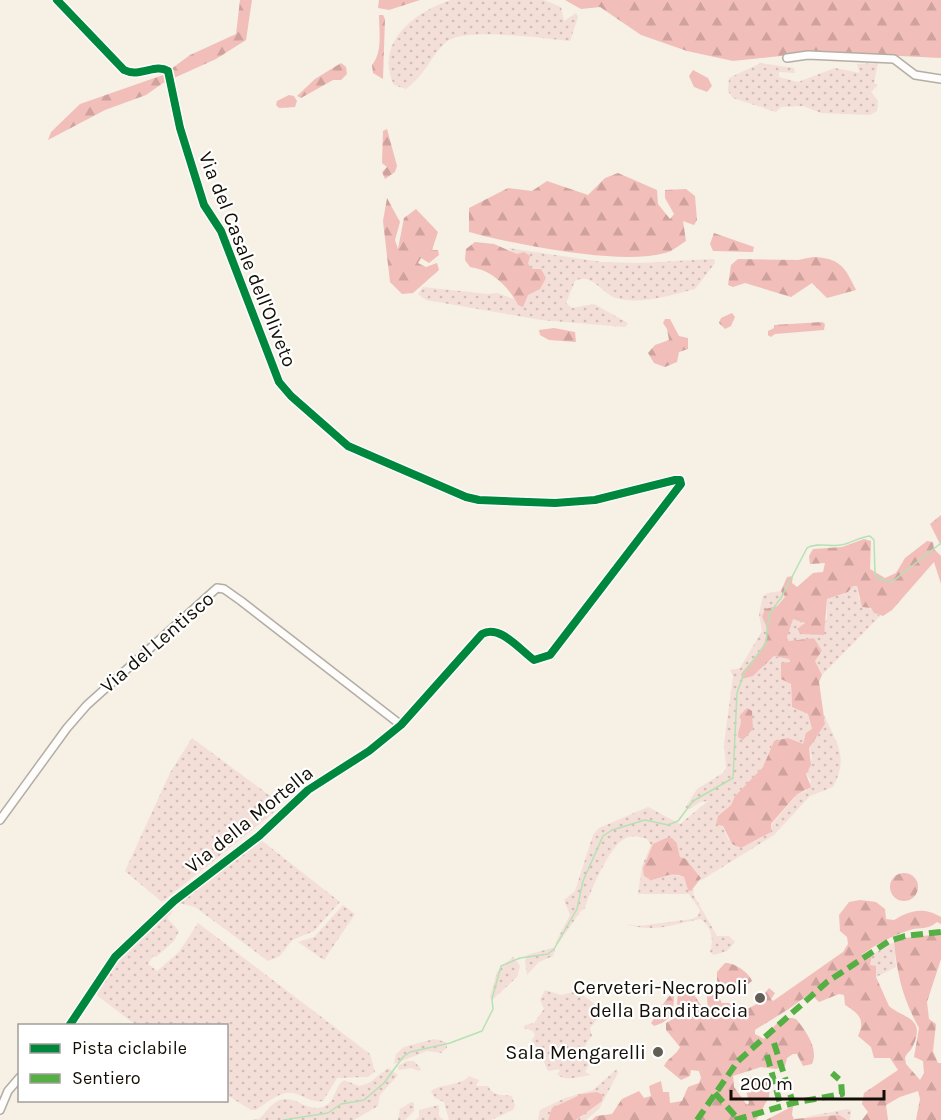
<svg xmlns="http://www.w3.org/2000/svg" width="941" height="1120" font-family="Karla,sans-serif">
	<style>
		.green { fill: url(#green-dots) }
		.forest { fill: url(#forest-firs) }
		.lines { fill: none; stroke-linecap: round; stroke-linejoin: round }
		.stream { stroke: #b5e2b4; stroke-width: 1.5 }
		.minor-casing { stroke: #b3aea5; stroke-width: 10 }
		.minor { stroke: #fefdfb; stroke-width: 7 }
		.quiet { stroke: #55b044; stroke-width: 6; stroke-dasharray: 12 6; stroke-linecap: butt }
		.cycleway-casing { stroke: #fff; stroke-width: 11 }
		.cycleway { stroke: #00873e; stroke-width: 8 }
		.poi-dot { fill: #625e54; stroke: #fff; stroke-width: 2 }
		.labels { text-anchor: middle; stroke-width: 4.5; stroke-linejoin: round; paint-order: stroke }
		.street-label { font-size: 20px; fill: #130f06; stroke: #fff }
		.poi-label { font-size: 20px; fill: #130f06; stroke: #fff; text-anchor: end }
	</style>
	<defs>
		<pattern id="green-dots" width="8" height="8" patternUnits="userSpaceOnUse" patternTransform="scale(1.5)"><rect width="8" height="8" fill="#f4ded8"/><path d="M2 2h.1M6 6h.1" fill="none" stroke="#d0bdb8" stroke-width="1.8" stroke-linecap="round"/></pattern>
		<pattern id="forest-firs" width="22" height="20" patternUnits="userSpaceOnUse" patternTransform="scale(1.5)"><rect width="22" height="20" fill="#f2beba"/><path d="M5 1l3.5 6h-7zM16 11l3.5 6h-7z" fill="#cfa29e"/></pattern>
	</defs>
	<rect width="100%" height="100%" fill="#f6f0e5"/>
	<!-- green -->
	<g class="green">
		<path d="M451,0H544L561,7L564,21L576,13L578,17L570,41C546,39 462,26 445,43C429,58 427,73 406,89L394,85C374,43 414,12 451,0Z"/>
		<path d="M761,63L794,68L795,73L779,72V77L798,82L835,68L860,73L857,64L878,63L874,83L878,85L871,92L878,101L877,111L870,115L821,113L803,106L781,107L776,112L733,98L728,91L729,78Z"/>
		<path d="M508,248L602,262L639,263L714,259L715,263L695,289C672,295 640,305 616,298C601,293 592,272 575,281L566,303L572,308L594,304L628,323L625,327L541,320L426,300L418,294L423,287L488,294L497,293L514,299L518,305L528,295L533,269Z"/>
		<path d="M853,586H857L859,599L880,616L822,675L815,661L822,652L814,638L789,642C785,634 789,625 793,618L803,621L804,626L820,635L827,618V599L848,592Z"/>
		<path d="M781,591L785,597L762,617C776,640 755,655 741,674L742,679L753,676L774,656L789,659L792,706L808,714L812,730L803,744L774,741L763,767L735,796L731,805L718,816L728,839L740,848L761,838L796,795L806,791L811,781L806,774L812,758L809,748L825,724L824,715C837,744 849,757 833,787L810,796L774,835L700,881L701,877L686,859L680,857L677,844L650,851L643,868L657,879L668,873L684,877L688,890L694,889L693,894L717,936H729L735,942L727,951L714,955L710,952C714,940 712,926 700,919C671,925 654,933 625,924L639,926L692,919L698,916L700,910L689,894H638L642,866L651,845L647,839C640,837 632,834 624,839C610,846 589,893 585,908L580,912L558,944H555L570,915L564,900L575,891L593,835L599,828L648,807L680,824L708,801L700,802L690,809L685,808L697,789L723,773L726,768L724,744L733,676L730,670L740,668L762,631L759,614L763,596L768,593Z"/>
		<path d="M192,738L277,801L278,805L273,813L162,902L125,871L170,773Z"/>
		<path d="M261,840L340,902L314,931L292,940L280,956L268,961L195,907L179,903Z"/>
		<path d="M343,905L355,914L324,960L298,942L314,937Z"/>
		<path d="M171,909L173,911L167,918L179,931L174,941L156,957L153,956L148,964L157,971L179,952L198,923L370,1054L375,1072L367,1077L337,1078L323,1101C310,1104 299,1091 286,1093C275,1095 265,1104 256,1110H251L227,1095L226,1026L136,1025L99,997L95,992L111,966Z"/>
		<path d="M894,942L896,967L876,977L870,965L872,955Z"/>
		<path d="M552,948L555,949L553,956L539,962L527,975L525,961L527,955Z"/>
		<path d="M513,957L520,966L517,977L492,1000L490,997L497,972Z"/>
		<path d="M545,990L561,995L578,991L598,1007L602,1014L590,1028L592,1036C585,1044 583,1047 586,1058L591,1060L585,1072L591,1075C578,1076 567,1083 557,1074L560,1071L558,1069L548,1071L543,1060L537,1057L539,1051L532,1040L535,1035L533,1031L524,1028L525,1025L534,1023L544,1009L540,1000Z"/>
		<path d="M434,1039L446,1042L447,1048L441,1053L427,1051L394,1064L396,1054L404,1047Z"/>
		<path d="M407,1061H414L421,1069L419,1071L411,1068L399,1070L398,1066Z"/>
		<path d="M388,1068L398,1075L380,1095L378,1106L354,1120H252L259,1119C265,1114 269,1106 276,1102C294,1091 306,1115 325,1106C336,1101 334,1087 344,1080L359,1086L369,1083Z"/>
		<path d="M617,1069L618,1073L599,1109L586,1120H576L583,1116L550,1117L548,1120H538L540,1110L565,1098L593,1090Z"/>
		<path d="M469,1076L479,1080L476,1086H488C494,1097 500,1094 512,1096L515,1106L513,1110L491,1120H449L444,1102L435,1098L431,1091C442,1083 459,1087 469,1076Z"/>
		<path d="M411,1102L414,1103V1111L405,1120H398L400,1109Z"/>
		<path d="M439,1105V1116L444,1120H415L419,1117V1110Z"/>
		<path d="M847,1109L851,1110L850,1120L805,1117Z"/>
	</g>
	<!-- forest -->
	<g class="forest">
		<path d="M240,0H252L246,40L216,59L163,83L146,95L105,110L48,140L51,132L80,104L163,75L190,55L236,34Z"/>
		<path d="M379,0H420L389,10L378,8Z"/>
		<path d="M565,0H941V58L817,52L733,61L687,51L641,35L600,7L581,9Z"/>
		<path d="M379,15H383L385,19L383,79L373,73L372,65C383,52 379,32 379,15Z"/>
		<path d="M341,63L346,67L347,74L341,80H333L301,98L297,96L315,79Z"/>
		<path d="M693,70L708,78L712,86L707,92L694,87L689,76Z"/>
		<path d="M289,95L294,96L297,101L295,107L279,108L276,105L277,101Z"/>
		<path d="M387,129L397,166L395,172L385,179L382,172L387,167L382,163L383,131Z"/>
		<path d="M618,173L657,190L658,204L670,219L674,214L665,198V190L686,189L695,196L697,220L694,225L683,221L686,241C681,244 676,248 671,251C629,268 513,244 469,232V208L508,188L532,191L547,181L588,195L605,178Z"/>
		<path d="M387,198L400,222L395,240L398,249L404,218L416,209L438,232L432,250H438L439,255L429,263L421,258L418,263L426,267L437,263L439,270L413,293L402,294L390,282L383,221Z"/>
		<path d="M714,233L754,247L753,252L713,251L710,244Z"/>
		<path d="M475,242L494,244L517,254L524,252L530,256L528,264L533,269H541L546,278L540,289L528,295L523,307L518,305C508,286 492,270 470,267L465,260L466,249Z"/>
		<path d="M813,257C840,258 845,267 856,290L827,298L812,283L791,297L745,283L733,287L728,285L731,265L738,259L798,260Z"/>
		<path d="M732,313L735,317L731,326L725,329L719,323L721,318Z"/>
		<path d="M665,319H670L679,336L688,338V349L679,352L677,362L665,367L654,363L648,353L655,345L669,340L667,329L663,323Z"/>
		<path d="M822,322L825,324L824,330L775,334L771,337L768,335V331L774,328V325Z"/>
		<path d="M554,328L575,332L576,342L549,340L540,335L539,330Z"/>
		<path d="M941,515V546L930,524Z"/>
		<path d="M864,539L871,541L870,569L885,578L896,573L905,558L927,541L933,542L934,549L941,556V584L934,562L892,610L883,616L874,613L871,608L862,607L857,586H853L848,592L827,599L824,635L801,634L797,629L805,623L793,619L787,637L789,641L814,638L822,651L815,661L822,675L819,682L825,724L809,748L811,765L806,774L811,787L796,795L771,824V832L741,848L732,844L723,826L716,824L718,816L731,805L735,796L763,767L774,741L788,738L803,744L806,733L812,729L808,714L792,707L791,684L781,679V663L790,662L789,659L774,656L753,676L742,679L741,674C755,655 776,640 762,617L765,609L777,606L785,597L781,591L787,577L793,576L792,583L797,587L813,573L823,572L825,563L810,564L809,556L813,549L842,547Z"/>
		<path d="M747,708L752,711L753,729L743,740L738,737C738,728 743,724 740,715Z"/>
		<path d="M666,838H672L677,844L680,857L686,859L701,878L691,891L688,890L684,877C669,871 665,878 651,880L644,876L643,868L653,844Z"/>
		<circle cx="904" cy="887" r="14"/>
		<path d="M860,900L876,902L885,909L886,919L894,920C911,910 923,907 941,917V924L937,922C928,930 920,927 910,930C894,935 874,945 862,955L865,959L872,955L870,965L876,966V977L889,1006C904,1019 926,1017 913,1046C911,1051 907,1052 905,1058L906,1064L920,1080L924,1073L923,1061L914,1057L919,1028C903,999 897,975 894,942L905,938L941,934V959L927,1002L929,1019L936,1024L933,1051L938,1063H941V1120H916L920,1099L918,1091L900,1097L886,1105L888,1120H862L868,1112L862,1104L864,1093L898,1070L890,1058H874L871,1047L858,1036C866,1019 858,1013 845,1005L844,995L839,994L819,1002L810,993C791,1009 775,1017 755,1030V1034L764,1039C771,1029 782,1014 796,1019C806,1031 819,1049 812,1064L803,1066L797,1054H793L787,1058L785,1066L776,1069L761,1067L733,1076L734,1087L747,1105L749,1103L745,1085L751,1077L760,1082L768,1080L770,1083L769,1097L756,1120H592L596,1116L612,1114L622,1099L639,1091L644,1098L651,1096L649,1086L661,1081L663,1092H669L670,1103L682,1101L688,1087L699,1083L701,1078L699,1071L691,1070L690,1076L681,1080L664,1066C668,1057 676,1056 680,1047L666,1030V1023L676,1017L678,991L689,987L704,1010H708L707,996L717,994L722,1003H729L739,1013L755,1005L769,988L775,993L771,999L773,1001L843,952L848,944L847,937L840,931L839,915L849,902Z"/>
		<path d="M725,963C733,962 749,972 752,981L742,989L743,993L737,995L717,981V972Z"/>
		<path d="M670,995H674C674,1013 671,1021 654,1026L651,1023L655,1017L662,1016L660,1008Z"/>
		<path d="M597,1092L603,1095L602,1101L576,1120H548L552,1108L582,1094Z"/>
		<path d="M793,1106L792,1115L794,1119L839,1115L847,1120H766Z"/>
	</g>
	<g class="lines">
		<!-- stream -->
		<path class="stream" d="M283,1120L328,1113L341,1104L364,1100L384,1083L403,1057L410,1052L450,1043L482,1031L493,1009L492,999L501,966L520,958L548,954L554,949L577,909L583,881L603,836L612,830L645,820L668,825L678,821L693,801L733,778L737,693L744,673L766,643L769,614L781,598L807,548C817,542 830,547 841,545C852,543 859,537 870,536L874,540L875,574L880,579L892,582L941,543"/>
		<!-- minor casing -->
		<g class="minor-casing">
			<g id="minor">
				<path d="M57,0L124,70C140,78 155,63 168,71L180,128L204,205L221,231L279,382L291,396L348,446L466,497L479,500L555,503L595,500L675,480H680L681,484L550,655L534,660C520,650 500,624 482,634L401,725L369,751L308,790L259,836L174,901L115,957L69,1026"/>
				<path d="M787,58L808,55L894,59L915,75L941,79"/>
				<path d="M0,820L67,728L87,705L217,588L224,589L241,601L401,725"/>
				<path d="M0,1110L8,1091L20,1077"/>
			</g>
		</g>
		<!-- minor -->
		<use href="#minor" class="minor"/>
		<!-- quiet -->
		<g class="quiet">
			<path d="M774,1043L793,1103"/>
			<path d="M767,1055L781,1107"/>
			<path d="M715,1093L738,1119"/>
			<path d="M697,1120L738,1061L827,982L889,941L905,936L941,932"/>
			<path d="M735,1120L793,1103L842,1094L841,1081L832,1073"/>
		</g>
		<!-- cycleway casing -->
		<g class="cycleway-casing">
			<path id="cycleway" d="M57,0L124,70C140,78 155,63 168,71L180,128L204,205L221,231L279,382L291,396L348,446L466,497L479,500L555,503L595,500L675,480H680L681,484L550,655L534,660C520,650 500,624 482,634L401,725L369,751L308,790L259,836L174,901L115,957L69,1026"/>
		</g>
		<!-- cycleway -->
		<use href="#cycleway" class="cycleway"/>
	</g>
	<!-- markers -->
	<g class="poi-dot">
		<circle cx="760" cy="998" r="6"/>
		<circle cx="658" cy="1052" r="6"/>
	</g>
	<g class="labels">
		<!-- street labels -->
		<g class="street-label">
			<text transform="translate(248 259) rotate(68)" y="7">Via del Casale dell'Oliveto</text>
			<text transform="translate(157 642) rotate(-41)" y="7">Via del Lentisco</text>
			<text transform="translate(249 819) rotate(-39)" y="7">Via della Mortella</text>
		</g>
		<!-- poi labels -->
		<g class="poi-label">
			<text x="748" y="994">Cerveteri-Necropoli<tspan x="748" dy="23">della Banditaccia</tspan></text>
			<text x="646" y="1059">Sala Mengarelli</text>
		</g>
	</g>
	<!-- legend -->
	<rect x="18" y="1024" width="210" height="78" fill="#ffffff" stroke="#a19f9b" stroke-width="1.5"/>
	<rect x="30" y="1044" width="30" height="9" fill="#00873e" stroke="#a19f9b" stroke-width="1.5"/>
	<text x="72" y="1054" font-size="18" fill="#130f06">Pista ciclabile</text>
	<rect x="30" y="1074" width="30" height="9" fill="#55b044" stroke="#a19f9b" stroke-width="1.5"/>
	<text x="72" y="1084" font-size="18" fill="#130f06">Sentiero</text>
	<!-- scale -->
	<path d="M731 1090v9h153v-9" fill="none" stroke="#130f06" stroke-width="3"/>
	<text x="740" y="1090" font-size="18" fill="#130f06" stroke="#ffffff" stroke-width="4.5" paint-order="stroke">200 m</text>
</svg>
